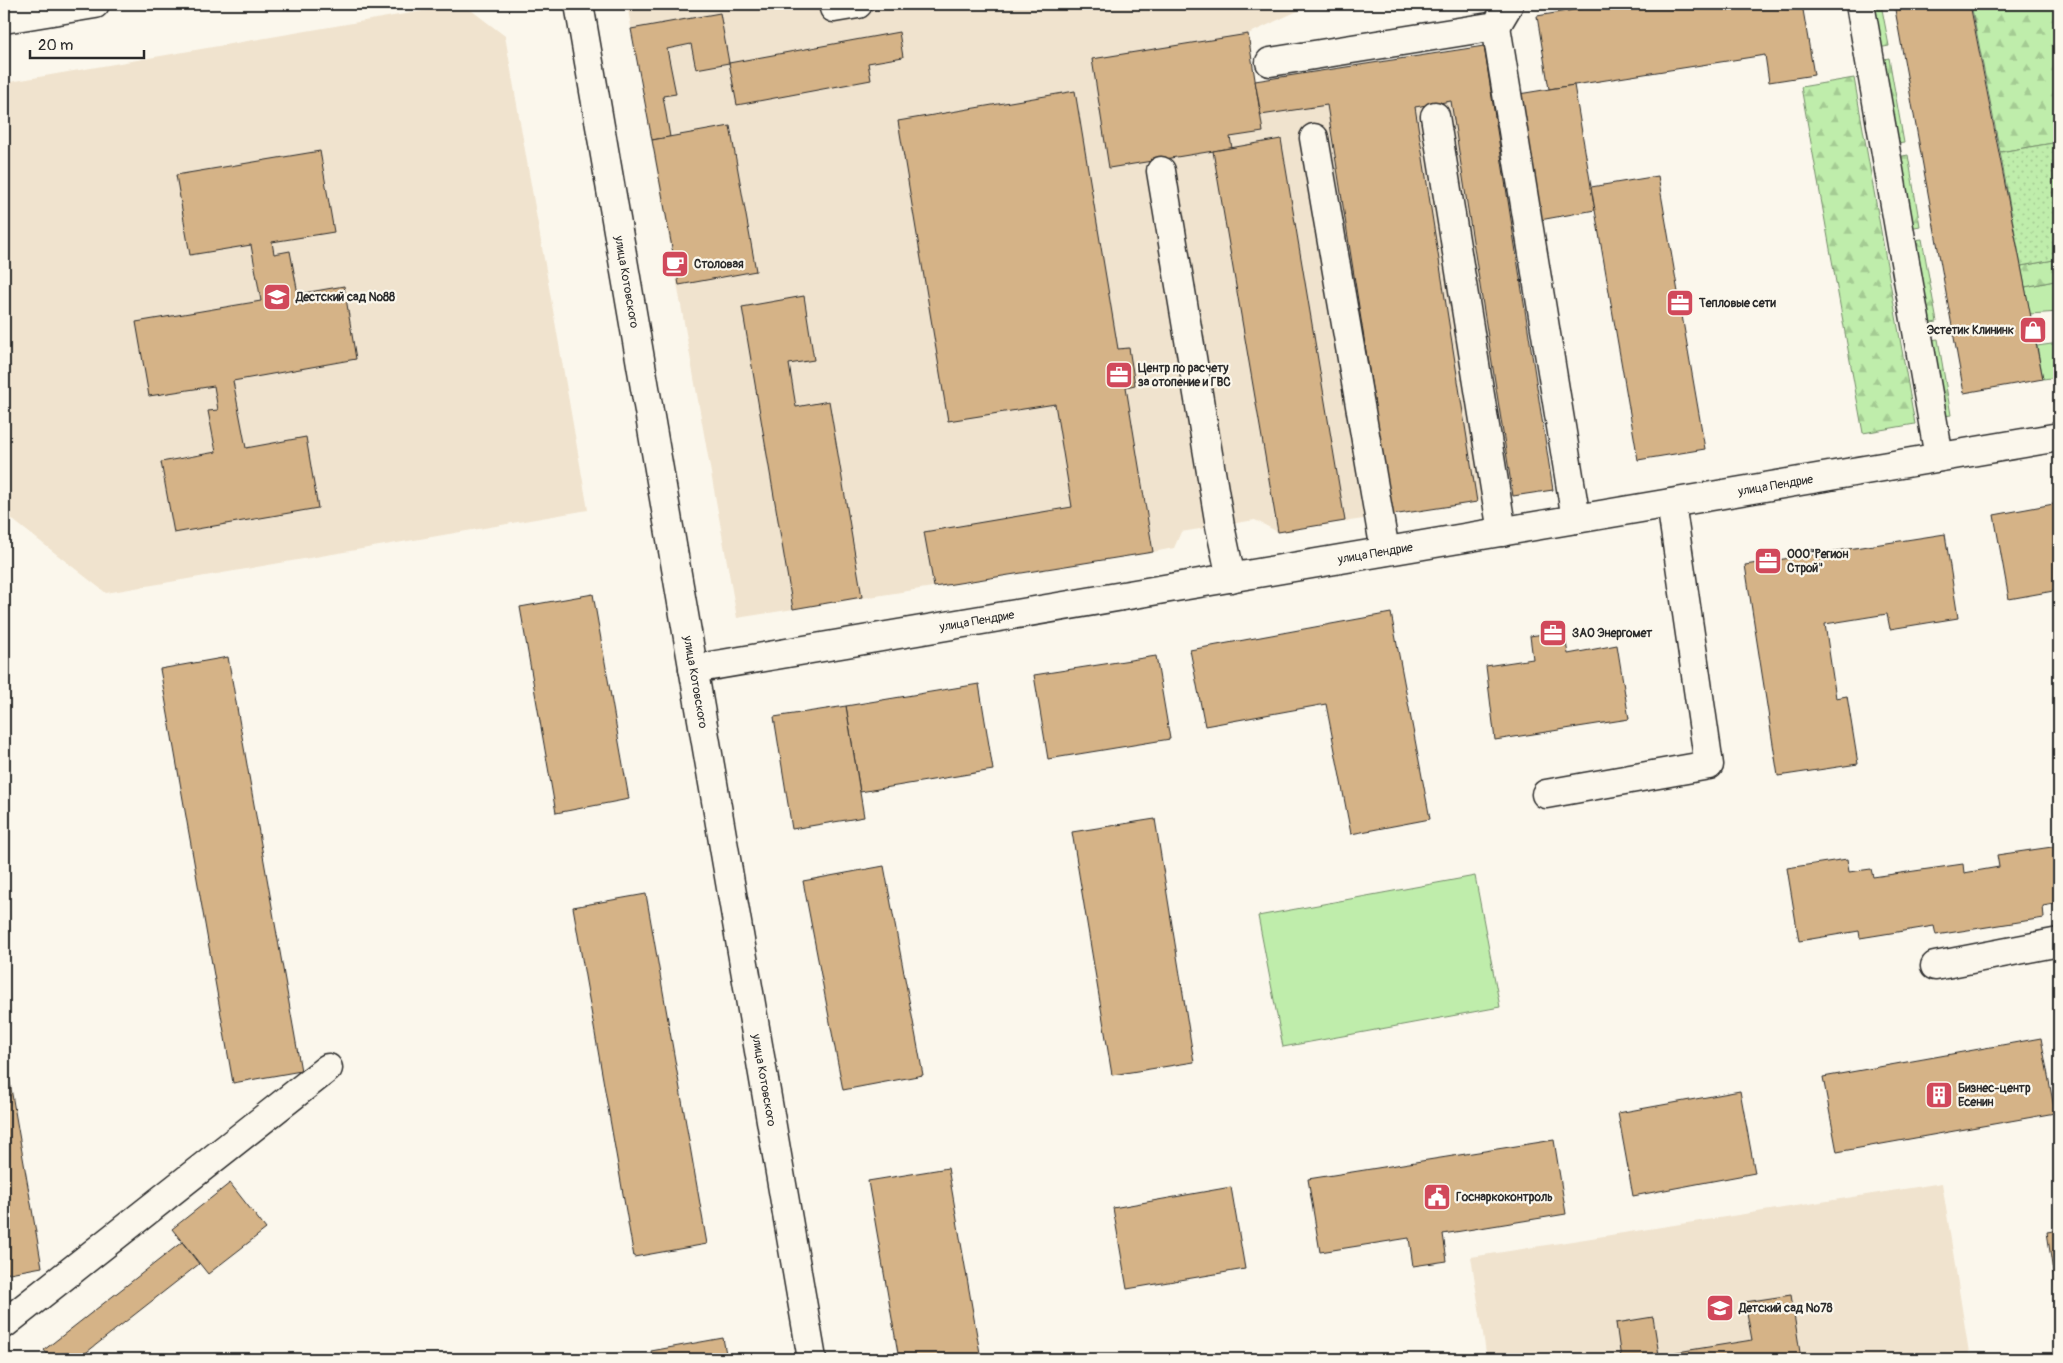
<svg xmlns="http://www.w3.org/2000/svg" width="2063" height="1363" font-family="Pangolin,sans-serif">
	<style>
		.built { fill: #f0e3ce }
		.grass { fill: #bfedab; stroke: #758c6b }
		.forest { fill: url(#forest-firs); stroke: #758c6b }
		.park { fill: url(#park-dots); stroke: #758c6b }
		.building { fill: #d5b387; stroke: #2b2b2b }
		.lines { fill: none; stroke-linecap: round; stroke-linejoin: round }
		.minor-casing { stroke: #2b2b2b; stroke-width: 31 }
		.minor { stroke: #fbf7ec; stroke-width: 28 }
		.labels { text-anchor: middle; stroke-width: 4.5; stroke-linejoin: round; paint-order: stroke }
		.poi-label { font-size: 12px; font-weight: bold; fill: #2b2b2b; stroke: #fbf7ec; text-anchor: start }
		.street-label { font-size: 12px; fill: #2b2b2b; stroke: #fbf7ec }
	</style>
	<defs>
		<pattern id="forest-firs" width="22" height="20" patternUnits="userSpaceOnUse" patternTransform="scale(1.25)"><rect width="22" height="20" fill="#bfedab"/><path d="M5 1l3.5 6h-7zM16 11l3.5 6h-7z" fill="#a4cb93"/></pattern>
		<pattern id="park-dots" width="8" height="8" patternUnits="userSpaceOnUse" patternTransform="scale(1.25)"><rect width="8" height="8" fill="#bfedab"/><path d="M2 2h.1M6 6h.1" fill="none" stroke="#a4cb93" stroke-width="1.8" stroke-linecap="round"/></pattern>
	</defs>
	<rect width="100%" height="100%" fill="#fbf7ec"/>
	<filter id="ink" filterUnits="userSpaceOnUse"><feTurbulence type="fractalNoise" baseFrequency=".02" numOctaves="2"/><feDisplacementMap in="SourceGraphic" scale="10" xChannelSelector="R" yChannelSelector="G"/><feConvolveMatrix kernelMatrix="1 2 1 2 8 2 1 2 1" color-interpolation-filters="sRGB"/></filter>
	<g filter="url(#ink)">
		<!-- built -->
		<g class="built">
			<path d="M463,4L505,36L588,510L106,593L4,513V83Z"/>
			<path d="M627,4H1313L1248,34L1256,81L1484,46L1553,490L1278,532L1255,520L1181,532L1174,548L1153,552L737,618Z"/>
			<path d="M1942,1183L1970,1359H1487L1471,1257Z"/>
		</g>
		<!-- grass -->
		<g class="grass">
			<path d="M2059,280V312L2030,314L2025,287Z"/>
			<path d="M2059,343V377L2043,379L2037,346Z"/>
			<path d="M1475,876L1500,1007L1283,1047L1258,916Z"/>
		</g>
		<!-- forest -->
		<g class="forest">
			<path d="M1864,4H1881L1889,46L1873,49Z"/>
			<path d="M1971,4H2059V142L2000,152Z"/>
			<path d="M1889,58L1904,143L1890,145L1875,61Z"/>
			<path d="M1854,78L1915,424L1863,433L1801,87Z"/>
			<path d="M1908,155L1920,226L1905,229L1892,158Z"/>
			<path d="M1922,239L1937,322L1920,325L1905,241Z"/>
			<path d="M2059,259V280L2025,287L2021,266Z"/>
			<path d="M1938,339L1951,415L1938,417L1924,341Z"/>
		</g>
		<!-- park -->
		<path class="park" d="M2059,142V259L2021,266L2000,152Z"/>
		<!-- building -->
		<g class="building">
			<path d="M1611,4H1802L1814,75L1769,82L1765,55L1549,89L1537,16Z"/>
			<path d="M1894,4H1970L2043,379L1964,393Z"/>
			<path d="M720,13L729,63L696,69L691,44L667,49L676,94L663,96L670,137L652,140L631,29Z"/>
			<path d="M899,32L903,57L868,63L871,80L737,105L729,63Z"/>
			<path d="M1248,34L1263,132L1230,137L1232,148L1109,168L1092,59Z"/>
			<path d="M1484,46L1553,490L1513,496L1451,101L1415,107L1477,502L1392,515L1327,105L1261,115L1255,81Z"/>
			<path d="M1574,85L1595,210L1540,220L1519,94Z"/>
			<path d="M1075,91L1118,349L1129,348L1135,385L1126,387L1153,552L934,587L924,532L1072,507L1055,404L948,421L898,121Z"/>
			<path d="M730,126L756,271L679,285L652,140Z"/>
			<path d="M1281,139L1345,521L1278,532L1213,151Z"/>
			<path d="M320,151L334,232L272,242L274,254L290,251L298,294L344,286L356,359L233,381L246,448L306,437L318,508L174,533L161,462L216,452L208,411L218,410L214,386L149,396L136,322L261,301L251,245L190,255L176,175Z"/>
			<path d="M1658,176L1705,449L1638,460L1591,187Z"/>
			<path d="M804,296L814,360L789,364L796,407L829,401L862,597L793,609L742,307Z"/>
			<path d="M2059,503V590L2009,599L1994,515Z"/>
			<path d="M1945,534L1958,618L1890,629L1887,614L1825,624L1836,698L1847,696L1858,764L1778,776L1745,565Z"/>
			<path d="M593,594L629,799L556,813L520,607Z"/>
			<path d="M1391,613L1430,819L1351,834L1326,704L1205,726L1190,650Z"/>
			<path d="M1564,631L1568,654L1617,645L1629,719L1495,740L1486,666L1533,659L1530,636Z"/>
			<path d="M1156,656L1170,739L1048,759L1034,675Z"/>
			<path d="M228,657L301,1071L233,1083L160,669Z"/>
			<path d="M979,684L993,770L860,792L846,706Z"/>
			<path d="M846,706L864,817L792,829L774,717Z"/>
			<path d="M1155,819L1194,1062L1112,1075L1072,832Z"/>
			<path d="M2059,846V903L2043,906L2044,918L1936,935L1934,926L1860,938L1859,931L1799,941L1787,868L1847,859L1849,872L1871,869L1873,877L1963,864L1964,873L1999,867L1997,855Z"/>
			<path d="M884,866L923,1075L843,1090L803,881Z"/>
			<path d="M646,894L707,1244L634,1257L573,907Z"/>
			<path d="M2041,1038L2055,1113L1837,1152L1823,1077Z"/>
			<path d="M4,1048L42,1267L4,1274Z"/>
			<path d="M1740,1091L1755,1173L1633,1196L1618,1113Z"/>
			<path d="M1554,1140L1566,1214L1443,1234L1447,1261L1413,1266L1409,1238L1320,1252L1308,1179Z"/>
			<path d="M948,1168L981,1359H899L868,1181Z"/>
			<path d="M230,1183L266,1229L208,1274L172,1229Z"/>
			<path d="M1231,1187L1245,1269L1127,1289L1113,1208Z"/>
			<path d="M2059,1230V1312L2047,1232Z"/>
			<path d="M182,1242L199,1264L78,1359H51L44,1350Z"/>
			<path d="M1791,1295L1801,1359H1621L1616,1323L1653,1317L1659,1355L1752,1340L1745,1302Z"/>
			<path d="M723,1338L727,1359H653L651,1351Z"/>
		</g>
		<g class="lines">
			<!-- minor casing -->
			<g class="minor-casing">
				<g id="minor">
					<path id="s1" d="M579,4L812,1359"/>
					<path d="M833,4L834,8L858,4"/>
					<path d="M1860,4L1939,457"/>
					<path d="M4,19L95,4"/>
					<path d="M1496,26L1576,519"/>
					<path d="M1270,62L1496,26L1509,4"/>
					<path d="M1435,116L1502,532"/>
					<path d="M1314,138L1385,551"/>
					<path d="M1161,171L1220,526L1231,578"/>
					<path id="s2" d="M693,669L2059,437"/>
					<path d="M1546,794L1709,765L1671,503"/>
					<path d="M1935,966L2059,942"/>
					<path d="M4,1324L328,1068"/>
				</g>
			</g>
			<!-- minor -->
			<use href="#minor" class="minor"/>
		</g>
	</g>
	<!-- icons -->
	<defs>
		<g id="cafe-square" transform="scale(1.4375)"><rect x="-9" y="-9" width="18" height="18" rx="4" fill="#d1495b" stroke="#fbf7ec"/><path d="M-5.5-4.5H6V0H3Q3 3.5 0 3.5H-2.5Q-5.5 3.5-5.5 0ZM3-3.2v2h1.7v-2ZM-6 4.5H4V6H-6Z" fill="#fff"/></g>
		<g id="school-square" transform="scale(1.4375)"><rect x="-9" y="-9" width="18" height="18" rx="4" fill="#d1495b" stroke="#fbf7ec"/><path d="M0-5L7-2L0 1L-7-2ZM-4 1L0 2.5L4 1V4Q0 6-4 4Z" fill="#fff"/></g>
		<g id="office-square" transform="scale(1.4375)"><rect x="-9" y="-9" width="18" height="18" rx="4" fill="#d1495b" stroke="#fbf7ec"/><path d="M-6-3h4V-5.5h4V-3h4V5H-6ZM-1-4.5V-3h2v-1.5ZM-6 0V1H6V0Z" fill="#fff"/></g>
		<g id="shop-square" transform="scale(1.4375)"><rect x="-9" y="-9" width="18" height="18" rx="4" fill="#d1495b" stroke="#fbf7ec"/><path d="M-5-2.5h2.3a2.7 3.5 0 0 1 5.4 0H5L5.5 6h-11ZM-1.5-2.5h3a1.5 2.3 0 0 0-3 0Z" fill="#fff"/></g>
		<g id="building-square" transform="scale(1.4375)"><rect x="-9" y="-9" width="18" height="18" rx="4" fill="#d1495b" stroke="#fbf7ec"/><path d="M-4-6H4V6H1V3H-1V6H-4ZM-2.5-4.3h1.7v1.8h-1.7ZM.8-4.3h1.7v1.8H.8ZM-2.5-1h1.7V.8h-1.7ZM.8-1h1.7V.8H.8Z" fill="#fff"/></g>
		<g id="civic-square" transform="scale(1.4375)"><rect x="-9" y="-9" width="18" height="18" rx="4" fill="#d1495b" stroke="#fbf7ec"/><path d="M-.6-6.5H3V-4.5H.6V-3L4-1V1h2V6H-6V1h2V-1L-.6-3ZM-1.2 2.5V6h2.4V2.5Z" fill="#fff"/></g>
	</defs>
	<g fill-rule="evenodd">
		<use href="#cafe-square" x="675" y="264"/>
		<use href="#school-square" x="277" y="297"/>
		<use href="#office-square" x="1680" y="303"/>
		<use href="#shop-square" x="2033" y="330"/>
		<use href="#office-square" x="1119" y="375"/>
		<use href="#office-square" x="1768" y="561"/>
		<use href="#office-square" x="1553" y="633"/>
		<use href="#building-square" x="1939" y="1095"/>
		<use href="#civic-square" x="1437" y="1197"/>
		<use href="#school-square" x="1720" y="1308"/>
	</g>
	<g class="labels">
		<!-- poi labels -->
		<g class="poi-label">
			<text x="694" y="268">Столовая</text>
			<text x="296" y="301">Дестский сад №88</text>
			<text x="1699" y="307">Тепловые сети</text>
			<text x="2014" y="334" text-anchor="end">Эстетик Клининк</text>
			<text x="1138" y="372">Центр по расчету<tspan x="1138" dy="14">за отопение и ГВС</tspan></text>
			<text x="1787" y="558">ООО"Регион<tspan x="1787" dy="14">Строй"</tspan></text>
			<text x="1572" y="637">ЗАО Энергомет</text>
			<text x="1958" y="1092">Бизнес-центр<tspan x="1958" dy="14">Есенин</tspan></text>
			<text x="1456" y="1201">Госнаркоконтроль</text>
			<text x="1739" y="1312">Детский сад №78</text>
		</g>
		<!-- street labels -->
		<g class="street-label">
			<text dy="4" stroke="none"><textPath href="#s1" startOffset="282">улица Котовского</textPath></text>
			<text dy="4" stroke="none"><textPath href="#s2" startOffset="1098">улица Пендрие</textPath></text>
			<text dy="4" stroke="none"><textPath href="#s2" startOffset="692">улица Пендрие</textPath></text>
			<text dy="4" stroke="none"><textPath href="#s2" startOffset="288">улица Пендрие</textPath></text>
			<text dy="4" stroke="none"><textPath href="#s1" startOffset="688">улица Котовского</textPath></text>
			<text dy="4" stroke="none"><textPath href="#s1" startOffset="1092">улица Котовского</textPath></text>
		</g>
	</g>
	<!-- margin -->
	<rect width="2063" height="1363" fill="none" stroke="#fbf7ec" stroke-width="20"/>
	<rect x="10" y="10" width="2043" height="1343" fill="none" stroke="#2b2b2b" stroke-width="2" filter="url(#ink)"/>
	<!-- scale -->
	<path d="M30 50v8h114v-8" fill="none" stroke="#2b2b2b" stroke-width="2.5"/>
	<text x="38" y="50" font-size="15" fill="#2b2b2b" stroke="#fbf7ec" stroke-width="4" paint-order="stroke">20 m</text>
</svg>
